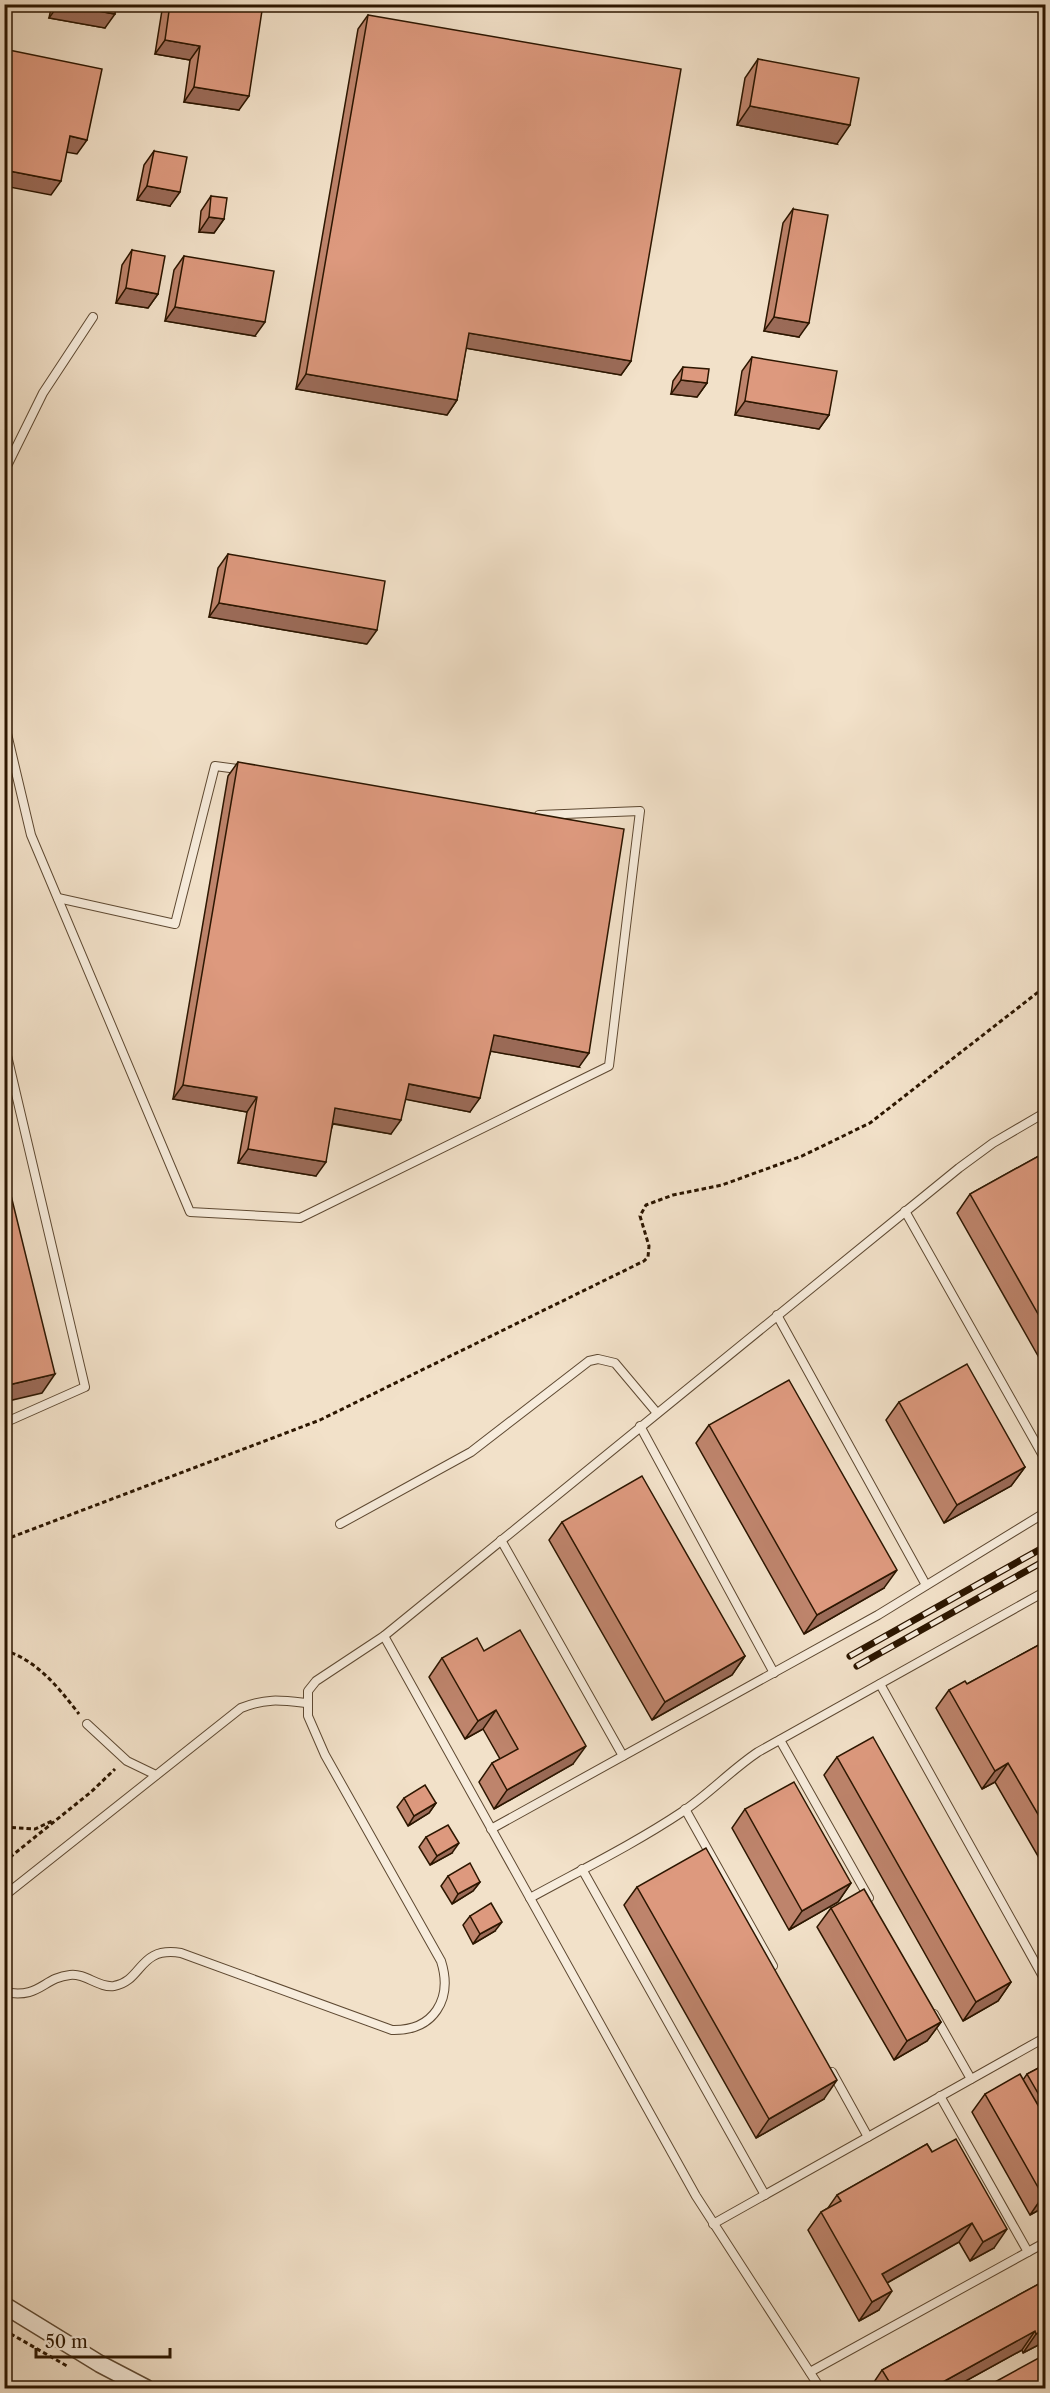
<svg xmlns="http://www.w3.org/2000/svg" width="1050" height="2393" font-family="'Libre Caslon Text',serif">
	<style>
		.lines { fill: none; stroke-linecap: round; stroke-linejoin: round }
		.service-casing { stroke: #5e4932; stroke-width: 10 }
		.minor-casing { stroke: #5e4932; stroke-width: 19 }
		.path { stroke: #2c1600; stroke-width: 3; stroke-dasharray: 4.5 3; stroke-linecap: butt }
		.service { stroke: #f7ecdc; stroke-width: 8 }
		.minor { stroke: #f7ecdc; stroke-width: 16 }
		.rail-casing { stroke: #2c1600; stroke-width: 7 }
		.rail { stroke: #f7ecdc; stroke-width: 4.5; stroke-dasharray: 14; stroke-linecap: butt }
		.wall { fill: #be846c; stroke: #2c1600; stroke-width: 1.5 }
		.shaded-wall { fill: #9b6b58; stroke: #2c1600; stroke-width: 1.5 }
		.building { fill: #dd997e; stroke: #2c1600; stroke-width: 1.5 }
	</style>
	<rect width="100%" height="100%" fill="#f2e1c9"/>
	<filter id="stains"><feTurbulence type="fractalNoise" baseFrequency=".00333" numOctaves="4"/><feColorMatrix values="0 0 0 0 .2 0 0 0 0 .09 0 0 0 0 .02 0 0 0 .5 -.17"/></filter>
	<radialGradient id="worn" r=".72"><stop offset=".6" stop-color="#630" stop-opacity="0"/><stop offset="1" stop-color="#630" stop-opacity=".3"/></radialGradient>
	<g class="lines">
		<!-- service casing -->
		<g class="service-casing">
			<g id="service">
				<path d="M4,472L43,393L93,317"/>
				<path d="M4,721L31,835L190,1212L300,1218L609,1066L640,811L539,815"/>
				<path d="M58,898L175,924L215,766L245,770"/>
				<path d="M4,1043L85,1387L4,1423"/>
				<path d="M905,1211L1046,1461"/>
				<path d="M777,1315L926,1585"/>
				<path d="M640,1426L774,1673"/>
				<path d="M340,1524L471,1452L589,1361L598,1359L615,1363L657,1413"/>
				<path d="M501,1540L623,1756"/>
				<path d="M384,1636L696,2196L820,2388"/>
				<path d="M880,1684L1046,1982"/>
				<path d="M87,1724L127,1761L156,1775"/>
				<path d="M780,1740L869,1898"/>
				<path d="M685,1809L773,1966"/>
				<path d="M491,1829L878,1615L1046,1512"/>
				<path d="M582,1869L765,2195"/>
				<path d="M4,1896L241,1708C266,1698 280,1700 306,1703"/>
				<path d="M530,1898C581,1870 634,1844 682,1812C709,1794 731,1770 758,1752L1046,1591"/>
				<path d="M4,1992C41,1999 42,1978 70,1975C86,1973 98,1988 114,1986C143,1981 138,1946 181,1953L392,2030C434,2031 453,1999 441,1961L325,1755L308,1716V1691L316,1681L384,1636L959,1168L993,1143L1046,1112"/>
				<path d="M934,2014L971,2079"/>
				<path d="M832,2072L868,2137"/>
				<path d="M940,2096L1028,2252"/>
				<path d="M713,2224L1046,2037"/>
				<path d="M810,2372L1046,2242"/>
			</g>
		</g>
		<!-- minor casing -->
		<g class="minor-casing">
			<path id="minor" d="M4,2305L100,2364L146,2388"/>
		</g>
		<!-- path -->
		<g class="path">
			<path d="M4,1540L320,1420L644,1261L648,1257L649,1246L640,1216L646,1205L673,1195L722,1185L802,1156L870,1123L1046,986"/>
			<path d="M4,1650C38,1661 58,1687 79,1714"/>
			<path d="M4,1827L35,1829L52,1821"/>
			<path d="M4,1862L91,1792L115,1769"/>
			<path d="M4,2330L67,2366"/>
		</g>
		<!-- service -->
		<use href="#service" class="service"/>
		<!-- minor -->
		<use href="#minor" class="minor"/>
		<!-- rail casing -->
		<g class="rail-casing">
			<g id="rail">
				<path d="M850,1656L1046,1546"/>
				<path d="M857,1666L1046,1560"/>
			</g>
		</g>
		<!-- rail -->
		<use href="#rail" class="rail"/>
	</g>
	<!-- wall -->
	<g class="wall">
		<path d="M52,4H116L105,28L49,18Z"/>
		<path d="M163,4H263L239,110L184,102L190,60L155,54Z"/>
		<path d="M368,15L631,361L621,375L466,348L457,400L447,415L296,389L358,29Z"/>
		<path d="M758,59L837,144L737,125L745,78Z"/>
		<path d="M154,151L170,206L137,200L144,165Z"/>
		<path d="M211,196L224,219L214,233L199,232L201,211Z"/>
		<path d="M793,209L799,337L764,331L783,223Z"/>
		<path d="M132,250L158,294L148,308L116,303L122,265Z"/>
		<path d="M184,256L255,336L165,321L174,270Z"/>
		<path d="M752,357L829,415L819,429L735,415L742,371Z"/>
		<path d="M683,367L707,383L697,397L671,394L673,381Z"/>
		<path d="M228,554L367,644L209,617L218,568Z"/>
		<path d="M238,762L579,1067L491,1051L470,1112L406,1099L391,1134L333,1124L316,1176L238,1163L247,1112L173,1099L228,776Z"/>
		<path d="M1046,1152V1370L957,1213L970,1194Z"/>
		<path d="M899,1402L1025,1467L1011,1486L944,1523L886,1420Z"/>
		<path d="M709,1425L884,1588L804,1634L696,1443Z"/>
		<path d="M562,1522L745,1656L732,1675L652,1720L549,1540Z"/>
		<path d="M1046,1641V1870L995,1782L982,1789L936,1708L949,1690L967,1684Z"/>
		<path d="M484,1651L573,1764L494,1809L479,1782L492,1763L500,1759L483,1729L465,1739L429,1677L442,1658Z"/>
		<path d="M837,1757L1011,1982L998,2001L963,2021L824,1775Z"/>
		<path d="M404,1798L436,1803L429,1813L408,1826L397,1807Z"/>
		<path d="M745,1809L851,1883L838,1902L789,1930L732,1828Z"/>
		<path d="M426,1837L452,1853L430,1865L419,1847Z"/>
		<path d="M448,1876L480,1882L473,1891L452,1904L441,1886Z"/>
		<path d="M637,1887L824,2099L756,2138L624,1905Z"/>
		<path d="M831,1908L941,2022L927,2041L894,2060L817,1927Z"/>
		<path d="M470,1916L495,1931L473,1944L463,1925Z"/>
		<path d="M1046,2064V2206L1030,2215L972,2112L985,2094L1023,2080L1027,2074Z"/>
		<path d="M927,2144L994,2248L970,2261L959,2242L887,2283L879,2310L859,2321L808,2230L821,2212L828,2208L837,2195Z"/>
		<path d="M1046,2280V2341L1023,2353L1022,2350L953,2388H870L882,2370Z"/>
	</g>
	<!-- shaded-wall -->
	<g class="shaded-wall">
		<path d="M59,4L115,14L105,28L49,18Z"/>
		<path d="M165,40L200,46L190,60L155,54Z"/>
		<path d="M194,87L249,96L239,110L184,102Z"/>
		<path d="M750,106L850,125L837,144L737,125Z"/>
		<path d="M70,136L87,140L77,154L60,151Z"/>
		<path d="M4,170L61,181L51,195L4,186Z"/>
		<path d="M147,186L180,192L170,206L137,200Z"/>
		<path d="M209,217L224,219L214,233L199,232Z"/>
		<path d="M126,288L158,294L148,308L116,303Z"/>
		<path d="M175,307L265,322L255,336L165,321Z"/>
		<path d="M774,317L809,323L799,337L764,331Z"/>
		<path d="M469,333L631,361L621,375L459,347Z"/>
		<path d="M306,374L457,400L447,415L296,389Z"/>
		<path d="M681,380L707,383L697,397L671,394Z"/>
		<path d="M745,401L829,415L819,429L735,415Z"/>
		<path d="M219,603L377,630L367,644L209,617Z"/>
		<path d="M494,1035L589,1053L579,1067L484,1050Z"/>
		<path d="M409,1084L480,1098L470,1112L399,1098Z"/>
		<path d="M183,1085L257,1097L247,1112L173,1099Z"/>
		<path d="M335,1108L401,1120L391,1134L325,1122Z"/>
		<path d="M248,1149L326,1162L316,1176L238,1163Z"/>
		<path d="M55,1374L42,1393L4,1402V1386Z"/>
		<path d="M1025,1467L1011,1486L944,1523L957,1505Z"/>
		<path d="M897,1570L884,1588L804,1634L817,1615Z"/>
		<path d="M745,1656L732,1675L652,1720L665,1702Z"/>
		<path d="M496,1710L483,1729L465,1739L478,1721Z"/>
		<path d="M586,1746L573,1764L494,1809L507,1790Z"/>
		<path d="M1008,1763L995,1782L982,1789L995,1771Z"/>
		<path d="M436,1803L429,1813L408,1826L414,1816Z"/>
		<path d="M459,1843L452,1853L430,1865L437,1856Z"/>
		<path d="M480,1882L473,1891L452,1904L458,1894Z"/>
		<path d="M851,1883L838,1902L789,1930L802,1911Z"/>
		<path d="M502,1922L495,1931L473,1944L480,1934Z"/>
		<path d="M1011,1982L998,2001L963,2021L976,2002Z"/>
		<path d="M941,2022L927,2041L894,2060L907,2041Z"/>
		<path d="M837,2080L824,2099L756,2138L769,2119Z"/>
		<path d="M1046,2194V2206L1030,2215L1043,2196Z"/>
		<path d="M972,2223L959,2242L869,2293L882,2274Z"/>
		<path d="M1007,2229L994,2248L970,2261L983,2242Z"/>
		<path d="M892,2291L879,2310L859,2321L872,2302Z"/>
		<path d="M1046,2329V2341L1023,2353L1036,2334Z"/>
		<path d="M1035,2331L1022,2350L953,2388H932Z"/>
	</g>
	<!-- building -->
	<g class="building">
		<path d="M61,4H116L115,14Z"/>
		<path d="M170,4H263L249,96L194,87L200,46L165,40Z"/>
		<path d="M368,15L681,69L631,361L469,333L457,400L306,374Z"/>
		<path d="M4,49L102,69L87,140L70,136L61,181L4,170Z"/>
		<path d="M758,59L859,78L850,125L750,106Z"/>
		<path d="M154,151L187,157L180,192L147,186Z"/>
		<path d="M211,196L227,198L224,219L209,217Z"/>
		<path d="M793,209L828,215L809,323L774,317Z"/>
		<path d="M132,250L165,256L158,294L126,288Z"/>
		<path d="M184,256L274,271L265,322L175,307Z"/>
		<path d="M752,357L837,371L829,415L745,401Z"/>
		<path d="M683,367L709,369L707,383L681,380Z"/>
		<path d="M228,554L385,581L377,630L219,603Z"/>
		<path d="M238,762L624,829L589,1053L494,1035L480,1098L409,1084L401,1120L335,1108L326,1162L248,1149L257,1097L183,1085Z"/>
		<path d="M4,825L9,843L4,844Z"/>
		<path d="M1046,1152V1328L970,1194Z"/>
		<path d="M4,1167L55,1374L4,1386Z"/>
		<path d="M967,1364L1025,1467L957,1505L899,1402Z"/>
		<path d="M789,1380L897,1570L817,1615L709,1425Z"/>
		<path d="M642,1476L745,1656L665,1702L562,1522Z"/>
		<path d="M520,1630L586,1746L507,1790L492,1763L518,1749L496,1710L478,1721L442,1658L477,1638L484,1651Z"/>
		<path d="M1046,1641V1828L1008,1763L995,1771L949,1690L965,1681L967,1684Z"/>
		<path d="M873,1737L1011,1982L976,2002L837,1757Z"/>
		<path d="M794,1782L851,1883L802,1911L745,1809Z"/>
		<path d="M425,1785L436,1803L414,1816L404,1798Z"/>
		<path d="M448,1825L459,1843L437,1856L426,1837Z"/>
		<path d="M706,1848L837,2080L769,2119L637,1887Z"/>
		<path d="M470,1863L480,1882L458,1894L448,1876Z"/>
		<path d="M864,1889L941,2022L907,2041L831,1908Z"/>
		<path d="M491,1903L502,1922L480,1934L470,1916Z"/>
		<path d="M1046,2064V2107L1027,2074Z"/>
		<path d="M1020,2074L1046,2119V2194L1043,2196L985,2094Z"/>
		<path d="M956,2139L1007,2229L983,2242L972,2223L882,2274L892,2291L872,2302L821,2212L841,2201L837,2195L927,2144L932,2152Z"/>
		<path d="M1046,2280V2329L1036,2334L1035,2331L932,2388H893L882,2370Z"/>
		<path d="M1046,2354V2388H984Z"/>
	</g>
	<!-- margin -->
	<rect width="1050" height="2393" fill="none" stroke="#f2e1c9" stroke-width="24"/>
	<rect x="6" y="6" width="1038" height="2381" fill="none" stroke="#2c1600" stroke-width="3"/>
	<rect x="12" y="12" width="1026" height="2369" fill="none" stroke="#2c1600" stroke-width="1.5"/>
	<!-- scale -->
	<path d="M36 2348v9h134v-9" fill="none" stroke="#2c1600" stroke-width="3"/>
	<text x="45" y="2348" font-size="18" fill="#2c1600" stroke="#f7ecdc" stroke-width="4.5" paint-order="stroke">50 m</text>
	<rect width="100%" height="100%" filter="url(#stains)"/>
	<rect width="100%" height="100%" fill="url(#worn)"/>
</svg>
